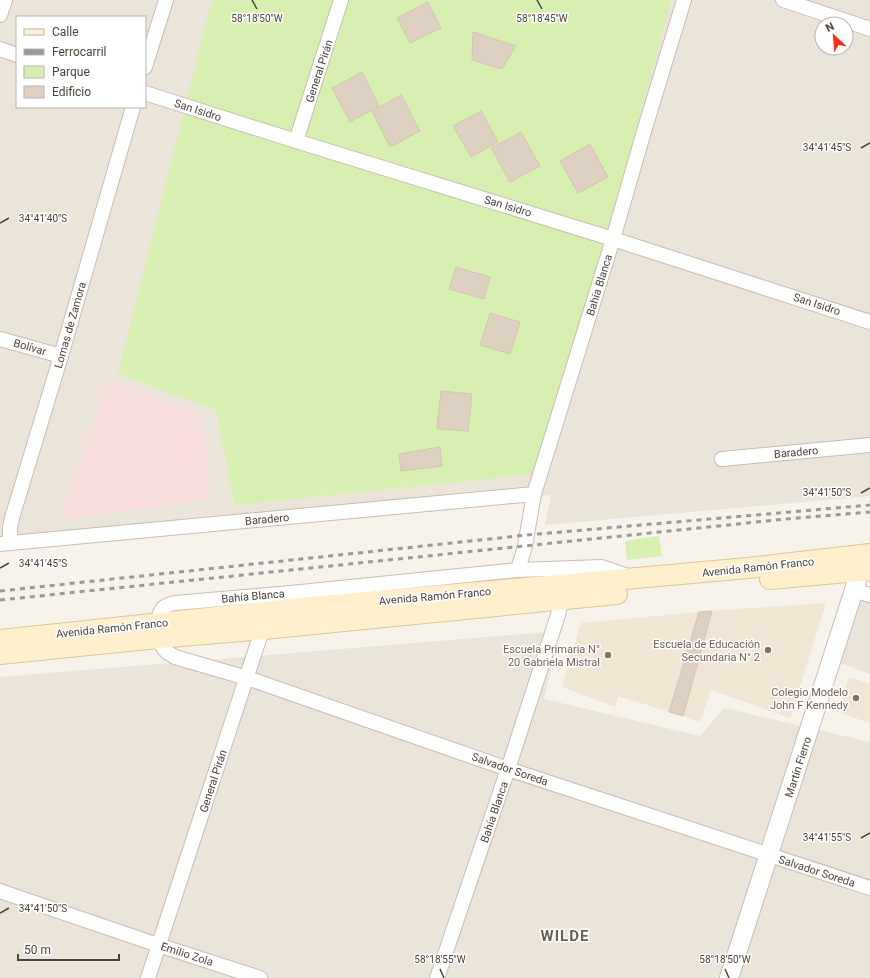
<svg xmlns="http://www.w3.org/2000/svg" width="870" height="978" font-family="Roboto,sans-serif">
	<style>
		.residential { fill: #ebe4d8; fill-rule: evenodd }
		.education { fill: #f1e6d3 }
		.medical { fill: #f8dfdd }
		.green { fill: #d7efb0 }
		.building { fill: #ddd0c1; stroke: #d5c5b1 }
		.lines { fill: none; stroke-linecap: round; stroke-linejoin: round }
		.minor-casing { stroke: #c7bcaf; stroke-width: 16 }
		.tertiary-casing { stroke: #c7bcaf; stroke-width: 20 }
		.secondary-casing { stroke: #dbc496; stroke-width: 22 }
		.minor { stroke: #fff; stroke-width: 14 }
		.tertiary { stroke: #fff; stroke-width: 18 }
		.secondary { stroke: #ffefcc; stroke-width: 20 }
		.rail { stroke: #9a9a9a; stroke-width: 3; stroke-dasharray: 5 5; stroke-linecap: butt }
		.ticks { fill: none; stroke: #4c4237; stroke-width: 1.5 }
		.education-dot { fill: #8d6e63; stroke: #fff; stroke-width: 1.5 }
		.labels { text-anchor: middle; stroke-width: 3; stroke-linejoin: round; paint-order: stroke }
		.street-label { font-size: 11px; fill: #4c4237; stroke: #fff }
		.education-label { font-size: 11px; fill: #785e54; stroke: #fff; text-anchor: end }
		.district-label { font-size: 15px; font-weight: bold; letter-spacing: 1px; fill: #705f4d; stroke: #fff }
		.ticks-label { font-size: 10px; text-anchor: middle; fill: #4c4237; stroke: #fff; stroke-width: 3; stroke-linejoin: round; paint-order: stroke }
	</style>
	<rect width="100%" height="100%" fill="#f7f2ea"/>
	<!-- residential -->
	<g class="residential">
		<path d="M0,0H870V496L545,525L551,495L0,539ZM17,17H145V107H17ZM822,24H846V48H822Z"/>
		<path d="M870,600V674L835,661L851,602Z"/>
		<path d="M560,631L544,699L700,736L724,708L870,742V978H0V677Z"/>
	</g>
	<!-- education -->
	<g class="education">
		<path d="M826,603L790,718L712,690L720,666L700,722L683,716L712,611Z"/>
		<path d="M699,612L669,712L618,696L615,707L562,687L581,623Z"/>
		<path d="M849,677L870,684V723L837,712Z"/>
	</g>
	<!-- medical -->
	<path class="medical" d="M108,380L201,415L212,498L59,520Z"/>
	<!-- green -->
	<g class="green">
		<path d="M212,0H671L543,473L235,505L216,410L118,374Z"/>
		<path d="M659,536L662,556L627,560L625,541Z"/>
	</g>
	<!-- building -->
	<g class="building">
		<path d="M428,2L441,28L410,43L397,18Z"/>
		<path d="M473,32L516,46L502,69L472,60Z"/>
		<path d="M362,72L379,106L350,122L332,88Z"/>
		<path d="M401,95L420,131L390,147L372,111Z"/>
		<path d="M481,111L498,142L471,157L453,126Z"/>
		<path d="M521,132L540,166L510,182L491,148Z"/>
		<path d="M590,144L608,177L578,193L560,161Z"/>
		<path d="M456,267L490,277L484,299L449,289Z"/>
		<path d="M490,313L520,322L510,354L480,345Z"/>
		<path d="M441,391L472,394L468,431L437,429Z"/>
		<path d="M440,447L442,466L401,471L399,454Z"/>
		<path d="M712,611L683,716L669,712L699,612Z"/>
	</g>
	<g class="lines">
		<!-- minor casing -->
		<g class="minor-casing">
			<g id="minor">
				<path d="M783,0L870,29"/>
				<path d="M0,15L5,0"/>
				<path d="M0,49L17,55"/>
				<path d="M145,67L166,0"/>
				<path d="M145,93L296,141L613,239L870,322"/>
				<path d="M296,141L341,0"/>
				<path d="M0,339L61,356"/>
				<path d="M722,459L870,445"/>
				<path d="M10,543V527L12,518L61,356L133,107"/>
				<path d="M0,544L534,494"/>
				<path d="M518,570L525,546L534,494L613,239L645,128L684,0"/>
				<path d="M631,577L602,567L518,570L291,593L175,603C170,604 166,605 163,608C155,618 157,644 167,652C169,654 173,655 175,657L247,678L508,769L870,888"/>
				<path d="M854,590L870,595"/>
				<path d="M0,891L158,945L260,978"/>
				<path d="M148,978L265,621"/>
				<path d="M437,978L508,769L558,615L561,600"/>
			</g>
		</g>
		<!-- tertiary casing -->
		<g class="tertiary-casing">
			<path id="tertiary" d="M729,978L854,590L860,571V558"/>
		</g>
		<!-- secondary casing -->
		<g class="secondary-casing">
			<g id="secondary">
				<path d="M770,579L870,570"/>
				<path d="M0,640L311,607L748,568L870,554"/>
				<path d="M0,654L158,638L263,629L617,594"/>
			</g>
		</g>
		<!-- minor -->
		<use href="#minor" class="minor"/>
		<!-- tertiary -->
		<use href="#tertiary" class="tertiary"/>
		<!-- secondary -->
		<use href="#secondary" class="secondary"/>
		<!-- rail -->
		<g class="rail">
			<path d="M0,591L527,535L870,505"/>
			<path d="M0,600L786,519L870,512"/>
		</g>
	</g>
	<!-- ticks -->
	<path class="ticks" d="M252,0L257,9M537,0L542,9M861,148L870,143M0,223L9,218M861,493L870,488M0,568L9,563M861,838L870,833M0,913L9,908M440,969L444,978M725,969L729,978"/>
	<!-- markers -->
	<g class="education-dot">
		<circle cx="768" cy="650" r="4"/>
		<circle cx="608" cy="655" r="4"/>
		<circle cx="856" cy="698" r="4"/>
	</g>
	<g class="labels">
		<!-- street labels -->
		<g class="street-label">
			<text transform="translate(319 71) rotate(-72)" y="4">General Pirán</text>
			<text transform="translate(198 110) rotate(18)" y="4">San Isidro</text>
			<text transform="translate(508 206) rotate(17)" y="4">San Isidro</text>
			<text transform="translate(599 285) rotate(-73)" y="4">Bahía Blanca</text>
			<text transform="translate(817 304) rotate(18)" y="4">San Isidro</text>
			<text transform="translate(70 325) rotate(-74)" y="4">Lomas de Zamora</text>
			<text transform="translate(30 347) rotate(16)" y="4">Bolívar</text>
			<text transform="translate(796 452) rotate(-5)" y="4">Baradero</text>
			<text transform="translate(267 519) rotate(-5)" y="4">Baradero</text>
			<text transform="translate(758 567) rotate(-6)" y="4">Avenida Ramón Franco</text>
			<text transform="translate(253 596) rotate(-5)" y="4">Bahía Blanca</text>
			<text transform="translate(435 596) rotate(-5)" y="4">Avenida Ramón Franco</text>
			<text transform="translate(112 628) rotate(-6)" y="4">Avenida Ramón Franco</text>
			<text transform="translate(798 767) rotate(-72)" y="4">Martín Fierro</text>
			<text transform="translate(510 769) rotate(19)" y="4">Salvador Soreda</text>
			<text transform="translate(213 781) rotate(-72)" y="4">General Pirán</text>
			<text transform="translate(494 812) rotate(-71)" y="4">Bahía Blanca</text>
			<text transform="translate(817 871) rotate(18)" y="4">Salvador Soreda</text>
			<text transform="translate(187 954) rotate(18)" y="4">Emilio Zola</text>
		</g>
		<!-- education labels -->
		<g class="education-label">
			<text x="760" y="648">Escuela de Educación<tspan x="760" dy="13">Secundaria N° 2</tspan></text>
			<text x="600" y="653">Escuela Primaria N°<tspan x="600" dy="13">20 Gabriela Mistral</tspan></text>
			<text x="848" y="696">Colegio Modelo<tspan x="848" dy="13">John F Kennedy</tspan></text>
		</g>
		<!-- district labels -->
		<g class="district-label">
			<text x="565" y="941">WILDE</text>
		</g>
	</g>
	<g class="ticks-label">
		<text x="257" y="22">58°18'50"W</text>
		<text x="542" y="22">58°18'45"W</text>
		<text x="827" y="151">34°41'45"S</text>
		<text x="43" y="222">34°41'40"S</text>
		<text x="827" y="496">34°41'50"S</text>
		<text x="43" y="567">34°41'45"S</text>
		<text x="827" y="841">34°41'55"S</text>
		<text x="43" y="912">34°41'50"S</text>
		<text x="440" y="963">58°18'55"W</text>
		<text x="725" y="963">58°18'50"W</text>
	</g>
	<!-- legend -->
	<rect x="16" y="16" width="130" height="92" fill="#ffffff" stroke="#b7b3af"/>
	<rect x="24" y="29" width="20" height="6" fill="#ffefcc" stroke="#b7b3af"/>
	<text x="52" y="36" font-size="12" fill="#4c4237">Calle</text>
	<rect x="24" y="49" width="20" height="6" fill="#9a9a9a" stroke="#b7b3af"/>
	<text x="52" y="56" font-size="12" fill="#4c4237">Ferrocarril</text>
	<rect x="24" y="66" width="20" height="12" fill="#d7efb0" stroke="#b7b3af"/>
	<text x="52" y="76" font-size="12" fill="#4c4237">Parque</text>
	<rect x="24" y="86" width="20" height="12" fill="#ddd0c1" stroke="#b7b3af"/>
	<text x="52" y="96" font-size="12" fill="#4c4237">Edificio</text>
	<!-- north arrow -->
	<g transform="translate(834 36) rotate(334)"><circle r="19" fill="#ffffff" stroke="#b7b3af"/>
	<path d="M0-3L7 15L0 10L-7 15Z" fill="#ff2b19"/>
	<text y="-6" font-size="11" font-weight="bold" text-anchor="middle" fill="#4c4237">N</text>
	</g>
	<!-- scale -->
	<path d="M18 954v6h101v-6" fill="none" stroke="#4c4237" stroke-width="2"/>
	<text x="24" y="954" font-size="12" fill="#4c4237" stroke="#ffffff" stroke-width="3" paint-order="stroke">50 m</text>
</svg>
